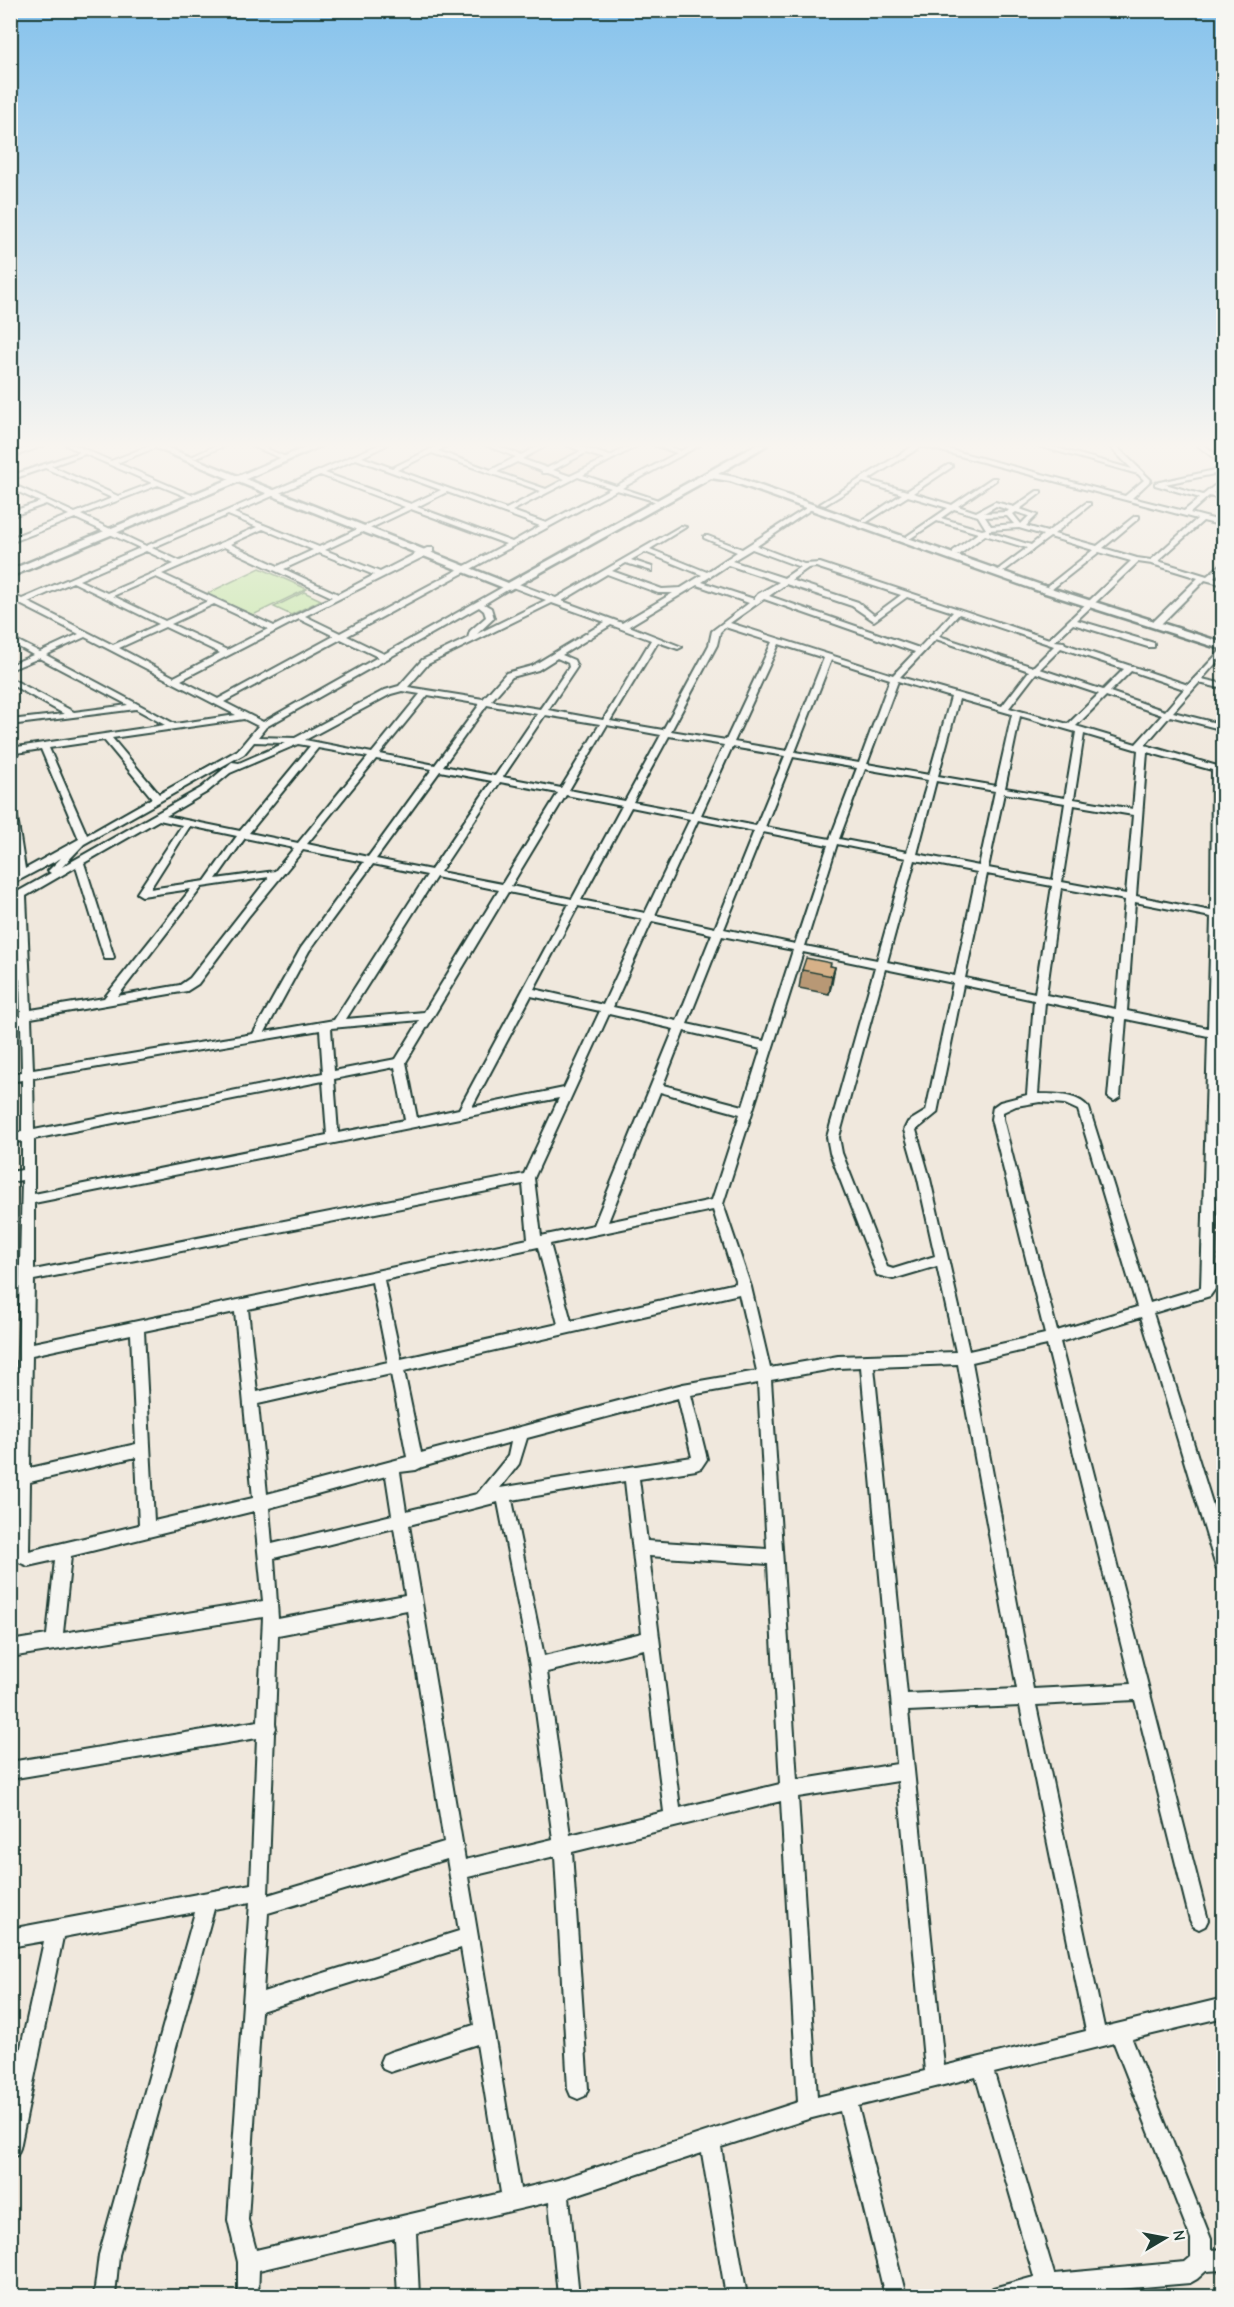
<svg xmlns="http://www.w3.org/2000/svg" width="1234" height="2307" font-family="'Comic Neue',sans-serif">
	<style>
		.built { fill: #e8d8c4 }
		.green { fill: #bde49f; stroke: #6e906a; stroke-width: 1.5 }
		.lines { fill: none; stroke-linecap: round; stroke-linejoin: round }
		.street-casing { stroke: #1f3d34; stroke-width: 4 }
		.secondary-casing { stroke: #1f3d34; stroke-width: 5 }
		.street { fill: #f6f6f2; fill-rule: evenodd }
		.secondary { fill: #f6f6f2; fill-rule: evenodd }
		.wall { fill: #b89875; stroke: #1f3d34; stroke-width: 1.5 }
		.shaded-wall { fill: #967c5f; stroke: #1f3d34; stroke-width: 1.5 }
		.building { fill: #d6b188; stroke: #1f3d34; stroke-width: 1.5 }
	</style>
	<rect width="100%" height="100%" fill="#f0e8dd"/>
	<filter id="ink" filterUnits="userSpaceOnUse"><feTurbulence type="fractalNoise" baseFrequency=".0167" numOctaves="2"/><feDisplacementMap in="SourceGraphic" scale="12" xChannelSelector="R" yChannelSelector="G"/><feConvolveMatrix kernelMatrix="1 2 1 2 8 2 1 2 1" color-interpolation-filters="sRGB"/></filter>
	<g filter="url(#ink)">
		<!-- built -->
		<path class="built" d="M553,445H562L600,460L549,488L501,470Z"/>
		<!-- green -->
		<g class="green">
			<path d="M260,568L307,589L253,615L206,594Z"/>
			<path d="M304,592L321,600L291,615L274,607Z"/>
		</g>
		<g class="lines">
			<!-- street casing -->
			<g class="street-casing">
				<g id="street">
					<path d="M35,445H45L10,458V454Z"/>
					<path d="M66,445H75L111,461L151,445H158L157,447L117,463L196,497V499H192L158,485L81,515L146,546L378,445H387L362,457L392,468L439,445H448L438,451L491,470L516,457L485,445H495L521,455L540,445H548L522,459L547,468L581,451L566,445H576L610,456L631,445H639L583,475L616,486L677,453L654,445H664L681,451L692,445H700L622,488L664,502V504L617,490L347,636L384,654L510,583H516L556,598L681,526L686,527L650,549L707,572L737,552L704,538V536H708L742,549L811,505L814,507L813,508L757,546L804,564L820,563L1049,639L1131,561L1099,552L1052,589L1048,587L1049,585L1093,550L1050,537L1003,572L999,570L1000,568L1027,548L985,535L959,555H953V551L978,533L937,521L911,538H907V536L948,508L908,496L867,522H863V520L902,494L863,482L825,505L820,504L915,445H932L1125,496L1144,480L1138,474L1035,445H1046L1132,469L1108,445H1115L1151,480L1132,498L1184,511L1200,498L1155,485V483L1224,468V472L1165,484L1203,495L1224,478V484L1213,493L1224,496V500L1209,496L1190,513L1224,522V526L1203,521L1158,561L1207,576L1224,562V568L1214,578L1224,581V585L1205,580L1158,627H1152V623L1198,578L1152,564L1138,562L1077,620L1154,643V647H1148L1073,624L1055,641L1064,642L1065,644L1188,685L1224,647V654L1202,679L1224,684V689L1199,683L1173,712L1224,725V730L1170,716L1145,745L1224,768V774L1220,773L1221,913H1224V919H1221L1219,1030L1224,1031V1039L1219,1038L1215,1289L1210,1296L1153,1313L1224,1541V1574L1219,1572L1216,1567L1141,1317L1060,1342L1208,1920L1205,1926L1199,1929L1193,1926L1190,1920L1135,1700L1036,1705L1104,2027L1224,1998V2017L1132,2039L1211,2239V2250L1224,2249V2270L1206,2271L1197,2279L1190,2283L1060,2294V2296H991L993,2288L1034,2277L976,2077L858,2106L906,2296H885L840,2111L808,2119L721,2147L747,2296H726L702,2153L569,2197L579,2296H558L549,2202L416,2233L419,2296H398L395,2238L259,2270L258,2296H238V2262L228,2220L250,1902L214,1909L119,2255L115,2296H94L99,2255L195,1912L63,1937L20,2148L17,2155L10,2158V2098L44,1941L10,1947V1929L251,1884L257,1738L10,1779V1762L258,1721L263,1617L10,1657V1641L47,1635L55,1560L28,1566L16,1561L13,1556L22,1180L10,1182V1172L22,1170V1141L10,1143V1134L22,1132V1080L10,1082V1074L22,1072L21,1024L10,1026V1018L21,1017L20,979L10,981V974L19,972L16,902L10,904V896L51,873L48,871L61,858L10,885V878L16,874L10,838V802L15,805L25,869L79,839L41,749L10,754V748L165,725L136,709L10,725V720L64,714L10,684V678L74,712L128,705L39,658L10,670V665L33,655L10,642V637L40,652L79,634L10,599V594L22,599L140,548L75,518L10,543V538L69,515L46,504L10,517V512L40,502L10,488V483L75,513L112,498L45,468L10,480V476L80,452ZM922,446L1197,519L1151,560L1137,558L1103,548L1139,518V516H1135L1097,546L1054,534L1090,505V503H1086L1047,532L1026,526L1037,515L1020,509L1041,493V491H1037L1014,507L995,502L976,512L958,506L996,480V478H992L952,505L913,493L952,467V465H948L907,491L868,480ZM432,453L541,491L506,509L397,470ZM586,453L605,459L570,476L553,470ZM85,454L152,483L118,496L51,466ZM356,459L441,490L411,504L325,473ZM517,462L542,471V473H548L565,479L546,489L497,472ZM320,475L405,507L319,547L234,513ZM578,477L611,488L546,523L512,511ZM447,492L540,526L512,542L417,507ZM996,506L1009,510L1007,512L984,513ZM411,509L506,544L340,633L305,616L433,552V548H427L380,572L325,550ZM954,509L978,516L986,529L982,530L941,518ZM1016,512L1029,516L1021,524L1013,514ZM228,515L257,527L180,561L152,548ZM1007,516L1014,524L991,526L985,517ZM1019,528L1043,535L1031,545L989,532V530ZM263,529L313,550L278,566L230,544ZM224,547L332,597L274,626L162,574ZM752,549L800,567L784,578L732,561ZM146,551L174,564L107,593L79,580ZM645,552L702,575L681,588L662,589L612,571L626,563L652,571V567L631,560ZM319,553L374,575L338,594L284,569ZM728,565L779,582L758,594L754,599L702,582ZM816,567L901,595L874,615L858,602L791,580L808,568ZM607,574L658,593H673L622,623L562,601ZM156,577L208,601L165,621L113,596ZM73,582L159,624L113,645L28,602ZM786,584L852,606L874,621L907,597L953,612L919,648L769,596ZM697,585L749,603L712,631L709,645L663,730L610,721L658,642L678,649L682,647L629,626ZM512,587L546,600L477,634L494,618L491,608L484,604ZM764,599L915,652L893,675L730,623ZM552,603L605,622L532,666L506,673L483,699L408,687L428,664ZM214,604L268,629L227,650L171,624ZM479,607L484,611L486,617L470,631L468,638L422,660L399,686L385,690L295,738L258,737L266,727ZM959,614L1054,646L1033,667L939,636ZM299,619L334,636L218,699L181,680ZM611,625L651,640L603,720L548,710L577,667L574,660L562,655ZM165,627L220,653L174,677L119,648ZM725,627L772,642L726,740L671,731L717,645L720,632ZM85,637L236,715L175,724L46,655ZM341,639L378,657L263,722L224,702ZM936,639L1029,671L1002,706L900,677ZM779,644L824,658L787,751L734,742ZM1061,648L1124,669L1103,690L1040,669ZM557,658L568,663L569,667L540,709L491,701L512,677L538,670ZM831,660L890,679L859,763L795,752ZM1131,671L1184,689L1165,711L1110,692ZM1036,673L1099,694L1068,724L1009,708ZM898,681L951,697L929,775L867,764ZM402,691L420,694L372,753L305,740L391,694ZM428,695L480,704L435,765L380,754ZM1106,696L1162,715L1136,744L1076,726ZM959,699L1012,714L996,786L938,776ZM487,705L537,714L495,776L443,766ZM545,715L600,724L561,788L503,777ZM1020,716L1076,732L1065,798L1005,788ZM244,719L258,726L238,750L159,794L112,738ZM607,725L661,735L625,801L569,790ZM1084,734L1138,750L1133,809L1074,799ZM669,736L724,745L692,813L633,802ZM104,740L152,798L87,835L49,748ZM254,742L285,743L239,763L232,762L201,788L62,867L84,844L244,754ZM298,744L310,746L240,831L166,816L207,792L230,773ZM732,747L785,756L756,826L701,815ZM318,748L368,757L298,843L249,833ZM1147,752L1212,770L1211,911L1136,896ZM793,757L857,768L830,839L765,827ZM376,759L432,769L368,857L307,844ZM865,769L928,780L907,852L839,839ZM440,771L492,781L431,870L376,859ZM936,781L995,791L979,866L917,854ZM500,782L558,793L502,884L440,872ZM1004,793L1065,803L1053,880L988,868ZM566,795L622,806L572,899L511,886ZM1074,805L1133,815L1126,894L1062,882ZM631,807L690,819L645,913L581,900ZM159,820L182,825L137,893L142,896L191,889L104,998L31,1010L26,896L76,867L104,957L105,959H113L114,957L84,863ZM698,820L754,831L715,928L655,915ZM190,826L237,836L205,881L150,889ZM763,832L828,845L795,944L724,929ZM245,838L294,848L275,871L216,879ZM837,844L906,858L877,960L805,946ZM303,850L364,862L301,948L253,1034L33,1070L31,1018L187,991L198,984L248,917ZM915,860L977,872L955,976L887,962ZM373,864L427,875L334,1020L265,1032L309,951ZM987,874L1052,886L1035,993L965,978ZM269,877L190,978L180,985L118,996L202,887ZM436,877L499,890L424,1012L346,1019ZM1061,888L1125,900L1116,1009L1046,995ZM508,892L569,904L459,1109L417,1118L406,1062ZM1135,902L1211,917L1208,1028L1127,1011ZM578,906L643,919L603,1005L534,989ZM652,921L712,934L677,1021L613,1007ZM722,936L793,950L764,1041L687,1024ZM803,952L875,967L827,1137L830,1153L877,1275L893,1279L937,1266L956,1352L838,1356L770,1368L751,1287L723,1204ZM885,969L953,983L926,1111L908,1122L904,1130L918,1179L935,1256L893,1269L887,1267L842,1153L839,1137ZM963,985L1034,1000L1027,1095L1000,1102L993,1107L991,1119L1045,1334L969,1351L930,1179L916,1130L937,1113ZM531,996L600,1011L564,1088L472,1107ZM1045,1002L1115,1017L1108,1097L1114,1101L1120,1097L1126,1019L1208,1036L1201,1288L1150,1303L1089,1108C1078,1094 1055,1094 1038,1094ZM609,1014L674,1029L594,1225L541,1236L534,1178ZM420,1020L396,1059L334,1071L331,1028ZM320,1030L323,1073L34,1130L33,1078ZM684,1031L761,1049L743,1106L663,1085ZM395,1067L405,1120L338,1133L334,1079ZM323,1081L327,1135L34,1194V1139ZM660,1092L740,1114L712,1200L608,1222ZM559,1098L524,1174L34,1270V1203ZM1040,1102L1065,1104L1078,1110L1137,1307L1057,1331L1003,1119V1112L1016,1106ZM523,1184L528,1239L33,1343L34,1280ZM713,1210L736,1283L571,1321L550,1244ZM538,1247L558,1324L401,1359L384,1280ZM372,1282L388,1362L257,1392L248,1309ZM739,1294L757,1371L683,1384L421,1453L404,1371ZM235,1312L253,1498L154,1521L144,1331ZM131,1334L136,1444L30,1468L32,1355ZM1047,1345L1131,1684L1033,1689L972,1362ZM958,1364L1017,1689L907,1694L874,1367ZM861,1367L897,1764L797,1780L771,1380L838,1368ZM391,1374L407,1457L267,1494L258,1404ZM758,1383L767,1549L647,1541L639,1479L696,1470L701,1468L707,1459L691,1395ZM678,1398L692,1457L500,1488L519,1464L527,1438ZM511,1442L508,1456L477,1494L406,1511L400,1472L416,1470L422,1467ZM136,1457L139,1525L29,1551L30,1482ZM386,1476L392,1515L272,1544L269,1508ZM625,1481L642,1633L544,1656L512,1500ZM498,1502L530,1666L553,1839L465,1860L409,1525ZM254,1511L263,1601L63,1633L71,1556ZM394,1528L405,1595L278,1619L274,1558ZM649,1556L768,1564L780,1784L680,1808ZM407,1610L444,1842L268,1895L274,1733L276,1728L275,1724L278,1635ZM644,1649L664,1812L570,1835L547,1672ZM1020,1706L1086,2031L944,2066L908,1711ZM898,1781L925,2071L817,2097L798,1797ZM781,1801L798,2102L558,2180L520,2189L468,1877L555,1856L568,2089L571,2096L578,2099L585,2096L588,2089L572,1852ZM447,1859L459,1931L263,1992L268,1913ZM461,1948L474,2025L390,2052L383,2055L380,2062L383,2069L390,2072L477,2044L501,2193L256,2250L248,2220L261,2011ZM1114,2043L1191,2239V2257L1185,2262L1054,2274L994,2073Z"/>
					<path d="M217,445H226L196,458L191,457Z"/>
					<path d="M250,445H259L290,459L285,460Z"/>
					<path d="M1197,445H1204L1224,460V466Z"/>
				</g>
			</g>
			<!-- secondary casing -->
			<g class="secondary-casing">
				<path id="secondary" d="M149,445H161L238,476L311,445H323L246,479L508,583L756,445H767L718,474L735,477L1041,585L1224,643V650L1033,589L730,481L711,478L509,590L238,482L10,577V570L230,479Z"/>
			</g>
			<!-- street -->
			<use href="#street" class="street"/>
			<!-- secondary -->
			<use href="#secondary" class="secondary"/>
		</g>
		<!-- wall -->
		<path class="wall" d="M830,966L835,967L829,994L799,988L802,970Z"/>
		<!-- shaded-wall -->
		<path class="shaded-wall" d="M835,967L832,984L829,994L832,976Z"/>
		<!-- building -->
		<path class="building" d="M806,958L831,963L830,966L835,967L832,976L802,970Z"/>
	</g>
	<!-- sky -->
	<linearGradient id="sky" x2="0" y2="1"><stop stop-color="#85c2ec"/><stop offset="0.58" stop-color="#f8f5f0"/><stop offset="1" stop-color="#f8f5f0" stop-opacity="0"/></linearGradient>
	<rect width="1234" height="768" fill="url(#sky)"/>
	<!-- margin -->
	<rect width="1234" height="2307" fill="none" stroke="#f6f6f2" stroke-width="36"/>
	<rect x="18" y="18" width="1198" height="2271" fill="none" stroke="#1f3d34" stroke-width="2" filter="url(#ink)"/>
	<!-- north arrow -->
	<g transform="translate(1165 2238) rotate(80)" stroke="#f6f6f2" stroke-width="4.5" paint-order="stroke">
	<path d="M0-4.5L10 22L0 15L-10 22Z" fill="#1f3d34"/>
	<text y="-9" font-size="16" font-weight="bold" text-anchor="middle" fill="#1f3d34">N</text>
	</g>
</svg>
